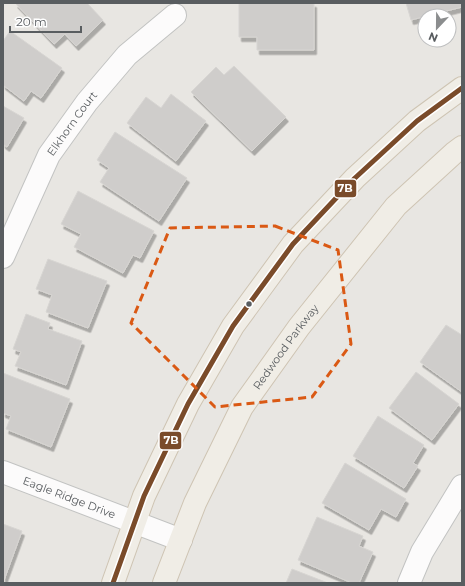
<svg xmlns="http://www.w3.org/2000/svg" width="465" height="586" font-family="Montserrat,sans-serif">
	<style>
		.building { fill: #cfcdcb; stroke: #d7d5d2; filter: url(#shadow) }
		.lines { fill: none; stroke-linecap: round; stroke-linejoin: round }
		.minor-casing { stroke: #c2c3c2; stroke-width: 24 }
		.major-casing { stroke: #cec4b3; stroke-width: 24 }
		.minor { stroke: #fcfbfb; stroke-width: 22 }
		.major { stroke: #f0ede6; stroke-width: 22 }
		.bus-1-casing { stroke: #fff; stroke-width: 8 }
		.bus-1 { stroke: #7a4b2a; stroke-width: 5 }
		.marked { fill: none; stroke: #da5914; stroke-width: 3; stroke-dasharray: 8 5; stroke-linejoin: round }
		.bus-dot { fill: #595d60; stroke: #fff; stroke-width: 1.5 }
		.labels { text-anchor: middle; stroke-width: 3.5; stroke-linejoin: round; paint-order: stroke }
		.street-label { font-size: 11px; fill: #595d60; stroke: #fff }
		.line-badge { stroke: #fff; stroke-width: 1.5 }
		.badge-label { font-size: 11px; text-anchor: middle; font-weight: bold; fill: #fff }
	</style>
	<defs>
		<filter id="shadow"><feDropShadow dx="2.5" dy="4.5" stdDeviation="0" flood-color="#0004"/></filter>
	</defs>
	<rect width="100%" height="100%" fill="#e8e6e2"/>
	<!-- building -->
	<g class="building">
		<path d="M15,3H87L103,20L76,46L65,34L54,44Z"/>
		<path d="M239,3H314V50H257V37H239Z"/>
		<path d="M406,3H462V7L411,20Z"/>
		<path d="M10,31L62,68L41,98L31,91L24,101L3,85V41Z"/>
		<path d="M234,66L286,117L252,151L191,92L216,67L224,75Z"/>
		<path d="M171,94L206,121L176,161L127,123L146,97L161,108Z"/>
		<path d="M3,106L24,118L7,147L3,144Z"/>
		<path d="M115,132L187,178L159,221L100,182L109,168L97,160Z"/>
		<path d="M78,191L154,231L140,258L133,255L123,273L74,247L81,234L61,224Z"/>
		<path d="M48,259L107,281L88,328L46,312L52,295L36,289Z"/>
		<path d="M26,314L50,323L48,329L82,341L66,385L15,366L21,352L13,349Z"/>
		<path d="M446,325L462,335V392L420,362Z"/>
		<path d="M416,372L459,404L432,440L389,408Z"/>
		<path d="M3,373L70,399L51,447L6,429L11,416L3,413Z"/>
		<path d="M378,416L424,445L413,463L418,466L404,488L353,456Z"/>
		<path d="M345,463L406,499L396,517L381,509L369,530L322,503Z"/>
		<path d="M317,517L363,536L359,546L373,552L359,583H352L298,560Z"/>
		<path d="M3,524L22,531L4,580H3Z"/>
		<path d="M292,569L328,583H286Z"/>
	</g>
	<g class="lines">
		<!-- minor casing -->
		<g class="minor-casing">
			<g id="minor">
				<path id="s1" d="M3,257L49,155L87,102L127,55L175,15"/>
				<path id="s2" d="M3,472L181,540"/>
				<path d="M409,583L422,552L462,486"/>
			</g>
		</g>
		<!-- major casing -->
		<g class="major-casing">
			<g id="major">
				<path d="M113,583L144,496L188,404L233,326L293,244L355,178L417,121L462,88"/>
				<path id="s3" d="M164,583L195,503L242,407L299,327L396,206L454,153L462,147"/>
			</g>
		</g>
		<!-- minor -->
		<use href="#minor" class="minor"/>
		<!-- major -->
		<use href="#major" class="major"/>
		<!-- bus-1 casing -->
		<g class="bus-1-casing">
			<path id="bus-1" d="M113,583L144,496L188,404L233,326L293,244L355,178L417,121L462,88"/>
		</g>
		<!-- bus-1 -->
		<use href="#bus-1" class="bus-1"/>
	</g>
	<!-- marked area -->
	<path class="marked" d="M275,226L338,250L351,344L312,397L215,407L131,323L170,228Z"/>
	<!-- markers -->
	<circle class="bus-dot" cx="249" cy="304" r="3.5"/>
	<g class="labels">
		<!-- street labels -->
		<g class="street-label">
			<text dy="4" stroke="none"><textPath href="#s1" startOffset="151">Elkhorn Court</textPath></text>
			<text dy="4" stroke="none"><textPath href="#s3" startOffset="267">Redwood Parkway</textPath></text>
			<text dy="4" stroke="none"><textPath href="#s2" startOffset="71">Eagle Ridge Drive</textPath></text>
		</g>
	</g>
	<g class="line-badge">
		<rect x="334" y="179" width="23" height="19" rx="4" fill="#7a4b2a"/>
		<rect x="159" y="431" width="23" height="19" rx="4" fill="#7a4b2a"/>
	</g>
	<g class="badge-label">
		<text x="345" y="192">7B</text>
		<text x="171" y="444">7B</text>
	</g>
	<!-- border -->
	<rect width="465" height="586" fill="none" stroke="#595d60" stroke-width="8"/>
	<!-- north arrow -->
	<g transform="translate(437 28) rotate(202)"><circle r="19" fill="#ffffff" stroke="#bdbebf"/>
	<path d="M0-3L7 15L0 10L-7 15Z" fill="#8b8d8e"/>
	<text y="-6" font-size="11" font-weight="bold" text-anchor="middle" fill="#595d60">N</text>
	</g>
	<!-- scale -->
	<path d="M10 26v6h71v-6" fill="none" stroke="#595d60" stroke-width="2"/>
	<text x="16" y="26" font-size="12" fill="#595d60" stroke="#ffffff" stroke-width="3" paint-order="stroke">20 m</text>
</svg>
